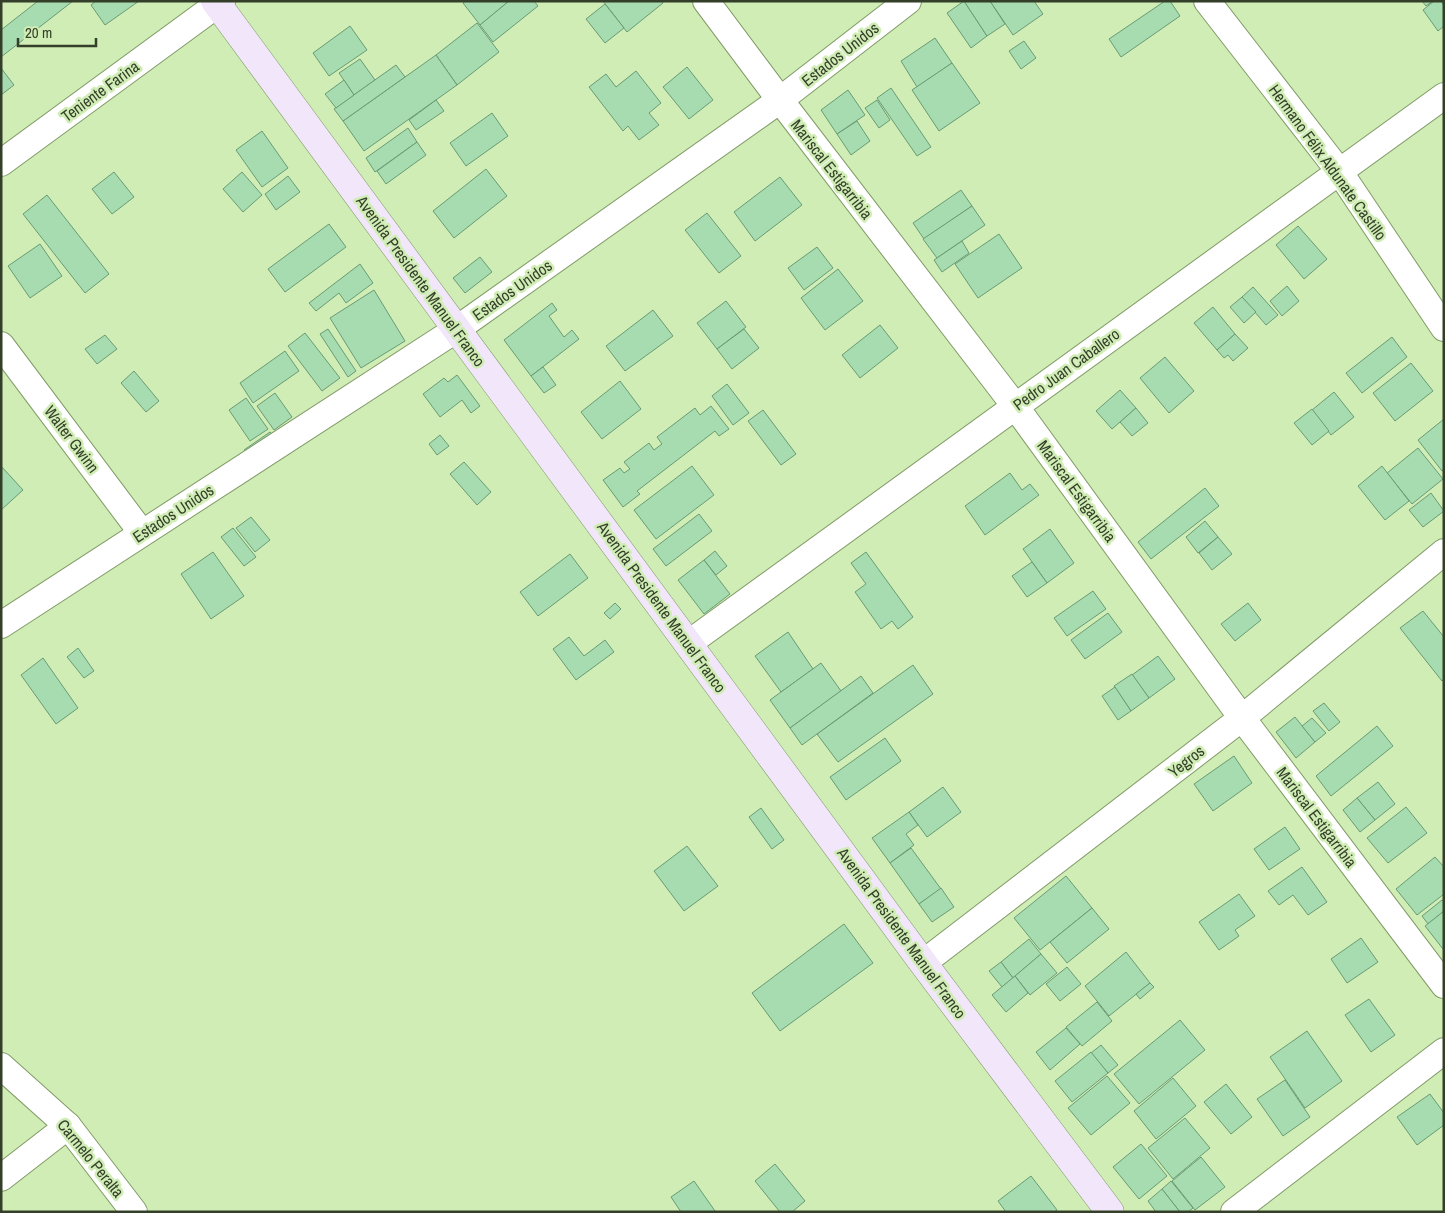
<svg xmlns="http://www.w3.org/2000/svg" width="1445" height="1213" font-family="'Archivo Narrow',sans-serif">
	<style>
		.building { fill: #a7dbb0; stroke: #699b73 }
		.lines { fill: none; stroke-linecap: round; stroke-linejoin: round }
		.minor-casing { stroke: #819b67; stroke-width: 28 }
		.secondary-casing { stroke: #819b67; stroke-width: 29 }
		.minor { stroke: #fff; stroke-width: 26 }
		.secondary { stroke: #f1e6fa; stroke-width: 28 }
		.labels { text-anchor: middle; stroke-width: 5; stroke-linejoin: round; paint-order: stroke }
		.street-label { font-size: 16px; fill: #343f29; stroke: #d1edb6 }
	</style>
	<rect width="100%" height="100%" fill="#d1edb6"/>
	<!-- building -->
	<g class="building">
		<path d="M38,1H73L1,57V30Z"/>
		<path d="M96,1H139L105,25L91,5Z"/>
		<path d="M466,1H509L480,25L463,3Z"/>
		<path d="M509,1H534L538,6L493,42L480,25Z"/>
		<path d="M603,1H662L663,3L627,32Z"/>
		<path d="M964,1L987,36L971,48L947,13Z"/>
		<path d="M964,1H990L1005,24L987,36Z"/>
		<path d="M990,1H1034L1043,14L1013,35Z"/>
		<path d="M1165,1H1170L1180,16L1121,57L1109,39Z"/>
		<path d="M1422,1H1433L1426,6Z"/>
		<path d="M1434,1H1441L1444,6V26L1438,31L1423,10Z"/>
		<path d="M605,4L624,28L605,43L586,19Z"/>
		<path d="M477,23L499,52L457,85L436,55Z"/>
		<path d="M350,26L367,50L329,76L313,53Z"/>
		<path d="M935,38L952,63L917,87L901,61Z"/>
		<path d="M1024,41L1036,58L1021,69L1009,51Z"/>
		<path d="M436,55L457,85L364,151L343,121Z"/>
		<path d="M360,59L375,80L354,95L339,73Z"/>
		<path d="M952,63L980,103L939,131L912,90Z"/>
		<path d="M396,65L405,77L343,121L334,109Z"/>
		<path d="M687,67L713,100L689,119L663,87Z"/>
		<path d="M1,68L14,85L1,95Z"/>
		<path d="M636,71L661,103L649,113L659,125L639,140L628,126L623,131L589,87L606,74L616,87Z"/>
		<path d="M344,80L354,95L336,108L325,94Z"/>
		<path d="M891,88L931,147L917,156L877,98Z"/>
		<path d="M848,90L865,115L837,134L821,110Z"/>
		<path d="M436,100L444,111L416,130L409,120Z"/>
		<path d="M877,100L890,120L879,128L865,108Z"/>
		<path d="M492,113L508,136L466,166L450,143Z"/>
		<path d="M857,121L870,141L851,155L837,134Z"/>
		<path d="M408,128L417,142L375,172L366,158Z"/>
		<path d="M262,131L288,168L262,187L236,150Z"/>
		<path d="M417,142L426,155L386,184L377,171Z"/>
		<path d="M486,169L507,196L454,238L433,211Z"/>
		<path d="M114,172L134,197L112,214L92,189Z"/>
		<path d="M242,172L262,195L243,212L223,189Z"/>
		<path d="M288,176L300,192L276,210L265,194Z"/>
		<path d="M780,177L802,205L755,241L734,212Z"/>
		<path d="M961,190L972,206L924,239L913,223Z"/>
		<path d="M47,195L109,274L85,293L23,214Z"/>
		<path d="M972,206L985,225L937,258L923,239Z"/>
		<path d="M707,213L741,256L719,273L685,230Z"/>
		<path d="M329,224L346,247L285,292L268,269Z"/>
		<path d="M1298,226L1327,259L1304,279L1276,245Z"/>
		<path d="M999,234L1022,268L978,298L955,264Z"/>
		<path d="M962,241L969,253L942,272L934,260Z"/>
		<path d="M40,244L62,276L30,298L8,266Z"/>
		<path d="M817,247L833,268L804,290L788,268Z"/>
		<path d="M480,257L492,272L465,293L453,278Z"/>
		<path d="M360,264L373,283L346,303L339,293L316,311L309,303Z"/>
		<path d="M838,269L863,301L825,330L801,298Z"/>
		<path d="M1287,286L1299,301L1282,316L1270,301Z"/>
		<path d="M1253,287L1278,315L1266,325L1242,297Z"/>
		<path d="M374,290L405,341L361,368L330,318Z"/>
		<path d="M1242,297L1256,312L1244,323L1230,307Z"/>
		<path d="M726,301L746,327L717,349L697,323Z"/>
		<path d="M552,303L557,310L549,316L564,337L572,330L579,339L531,376L504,340Z"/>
		<path d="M1213,307L1235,334L1217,350L1194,323Z"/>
		<path d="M653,310L673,336L625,371L606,346Z"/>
		<path d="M880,325L898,348L860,378L842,355Z"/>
		<path d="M328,329L356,371L348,377L320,334Z"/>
		<path d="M744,329L759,348L732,369L717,349Z"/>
		<path d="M305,333L340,378L322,391L288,346Z"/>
		<path d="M1235,334L1248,348L1233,361L1228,355L1224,358L1217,350Z"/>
		<path d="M105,335L117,349L97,364L85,349Z"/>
		<path d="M1392,337L1407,357L1362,393L1346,373Z"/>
		<path d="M285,351L299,371L253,403L240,383Z"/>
		<path d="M1165,357L1194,391L1169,413L1140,378Z"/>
		<path d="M1411,363L1433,391L1395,421L1373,393Z"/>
		<path d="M543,367L556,385L544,393L531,376Z"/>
		<path d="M134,371L159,401L146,412L121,383Z"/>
		<path d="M457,375L480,406L471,413L462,400L440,417L423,394L444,378L448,382Z"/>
		<path d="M620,381L641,409L602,439L581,412Z"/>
		<path d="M727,384L749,413L733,425L712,396Z"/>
		<path d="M1120,390L1136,408L1112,429L1096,411Z"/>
		<path d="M1334,392L1354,417L1331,435L1312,410Z"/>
		<path d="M275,393L292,417L274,430L257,406Z"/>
		<path d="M246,398L268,429L250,441L229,410Z"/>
		<path d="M711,406L729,429L719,436L715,431L637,491L640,494L623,507L603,480L620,468L624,473L630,469L624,462L649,443L654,450L662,444L657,437L695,408L700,415Z"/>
		<path d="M1136,408L1148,423L1132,436L1120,422Z"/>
		<path d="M1312,409L1329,431L1312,445L1294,423Z"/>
		<path d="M763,410L796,454L781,465L748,421Z"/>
		<path d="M1444,419V470L1442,471L1418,440Z"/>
		<path d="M270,432L276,440L251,458L244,450Z"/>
		<path d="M440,435L449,446L437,455L429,444Z"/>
		<path d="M1418,448L1443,479L1412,504L1387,473Z"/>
		<path d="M464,462L491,492L477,505L450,474Z"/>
		<path d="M1,466L23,490L1,510Z"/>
		<path d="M692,466L714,495L656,539L634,510Z"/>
		<path d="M1382,466L1409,501L1385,520L1358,486Z"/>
		<path d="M1010,473L1022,490L1030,484L1039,495L985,535L965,506Z"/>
		<path d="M1205,488L1219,506L1151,559L1138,542Z"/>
		<path d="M1431,493L1444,511L1423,527L1409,510Z"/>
		<path d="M699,514L712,531L666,566L653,549Z"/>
		<path d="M251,517L270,540L255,552L236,528Z"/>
		<path d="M1205,521L1218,537L1198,553L1186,537Z"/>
		<path d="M233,528L256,557L244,566L221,537Z"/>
		<path d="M1050,529L1074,563L1047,583L1023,549Z"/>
		<path d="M1218,537L1232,554L1212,570L1199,553Z"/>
		<path d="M715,551L727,566L716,575L704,560Z"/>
		<path d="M213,552L244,596L211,619L181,574Z"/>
		<path d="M866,552L913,617L898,629L892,621L881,629L855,592L866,584L851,563Z"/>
		<path d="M570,554L588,578L538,616L520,592Z"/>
		<path d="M704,560L730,594L704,614L678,580Z"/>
		<path d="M1032,562L1047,583L1027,597L1012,576Z"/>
		<path d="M1093,591L1106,609L1067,636L1054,618Z"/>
		<path d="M615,603L621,609L610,619L604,613Z"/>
		<path d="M1248,603L1261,620L1235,641L1221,624Z"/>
		<path d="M1423,611L1444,637V679L1442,681L1400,628Z"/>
		<path d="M1108,613L1122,632L1085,659L1071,640Z"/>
		<path d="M788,632L813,669L781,692L755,656Z"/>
		<path d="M569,637L584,656L605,640L614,652L576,680L553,649Z"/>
		<path d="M78,648L94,671L84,678L67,657Z"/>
		<path d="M1158,656L1175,679L1149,698L1132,675Z"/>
		<path d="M43,658L78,708L56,724L21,675Z"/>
		<path d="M821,663L841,691L790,728L770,700Z"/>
		<path d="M913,665L933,694L838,762L817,734Z"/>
		<path d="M1132,674L1149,698L1131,711L1114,686Z"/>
		<path d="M861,676L873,693L802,745L790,728Z"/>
		<path d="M1115,687L1131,711L1118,720L1102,696Z"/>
		<path d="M1324,703L1340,722L1329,731L1313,711Z"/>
		<path d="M1295,717L1315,742L1296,758L1276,732Z"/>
		<path d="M1312,718L1326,733L1315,742L1302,726Z"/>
		<path d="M1377,726L1393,746L1331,796L1316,776Z"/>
		<path d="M885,738L901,761L846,800L830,777Z"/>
		<path d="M1234,756L1252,783L1213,811L1194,784Z"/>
		<path d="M1378,782L1395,804L1375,820L1357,798Z"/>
		<path d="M943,787L961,812L927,837L909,812Z"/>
		<path d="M1357,798L1375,820L1360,832L1343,810Z"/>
		<path d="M1406,807L1427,833L1388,863L1367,838Z"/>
		<path d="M761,808L784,840L772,849L749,817Z"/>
		<path d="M909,812L918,825L906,834L914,845L890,863L872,838Z"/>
		<path d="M1285,827L1300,849L1269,870L1254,849Z"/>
		<path d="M687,846L718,886L684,911L654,871Z"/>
		<path d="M911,848L941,889L919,904L890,863Z"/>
		<path d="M1435,857L1444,867V894L1417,915L1396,889Z"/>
		<path d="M1302,867L1327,902L1308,915L1293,895L1279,905L1268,891Z"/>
		<path d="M1066,876L1092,908L1040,950L1014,918Z"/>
		<path d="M941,888L954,907L932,922L919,904Z"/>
		<path d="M1239,894L1255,916L1235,930L1239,936L1219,950L1199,922Z"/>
		<path d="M1442,900L1444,902V911L1428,924L1422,916Z"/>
		<path d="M1092,908L1109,929L1067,963L1050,942Z"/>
		<path d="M1444,911V949H1443L1425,926Z"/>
		<path d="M844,924L873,963L780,1031L752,993Z"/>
		<path d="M1361,938L1378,962L1347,983L1331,959Z"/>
		<path d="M1029,939L1041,954L1013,978L1001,962Z"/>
		<path d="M1126,952L1150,983L1109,1016L1085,986Z"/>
		<path d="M1041,954L1057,973L1030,995L1015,976Z"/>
		<path d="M1001,962L1013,978L1002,987L989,971Z"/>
		<path d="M1067,967L1081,984L1060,1001L1046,984Z"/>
		<path d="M1015,976L1028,993L1006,1012L992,995Z"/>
		<path d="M1150,983L1154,987L1140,999L1136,994Z"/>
		<path d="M1369,999L1395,1035L1371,1052L1345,1015Z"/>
		<path d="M1097,1002L1112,1021L1082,1046L1066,1027Z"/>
		<path d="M1180,1020L1205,1050L1139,1104L1114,1074Z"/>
		<path d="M1066,1028L1080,1044L1050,1070L1036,1052Z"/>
		<path d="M1307,1031L1342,1081L1305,1108L1270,1057Z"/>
		<path d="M1101,1045L1118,1065L1108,1073L1091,1053Z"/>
		<path d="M1091,1052L1108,1073L1072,1102L1055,1081Z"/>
		<path d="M1107,1076L1130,1103L1091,1135L1068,1108Z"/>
		<path d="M1173,1078L1196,1106L1156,1139L1134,1111Z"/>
		<path d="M1285,1080L1310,1117L1283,1136L1257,1099Z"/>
		<path d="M1226,1084L1252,1117L1231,1134L1204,1102Z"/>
		<path d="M1430,1094L1444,1113V1125L1417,1145L1397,1117Z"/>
		<path d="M1185,1118L1210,1148L1173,1179L1148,1148Z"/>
		<path d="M1141,1144L1167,1176L1139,1199L1113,1167Z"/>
		<path d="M1201,1157L1225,1187L1195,1210L1172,1181Z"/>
		<path d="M775,1164L805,1201L792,1212H780L755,1181Z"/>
		<path d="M1031,1176L1057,1210L1054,1212H1006L998,1201Z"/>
		<path d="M694,1181L715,1211L713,1212H681L671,1197Z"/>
		<path d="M1171,1181L1193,1208L1188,1212H1180L1162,1189Z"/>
		<path d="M1162,1189L1180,1212H1156L1148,1201Z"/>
	</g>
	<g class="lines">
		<!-- minor casing -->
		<g class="minor-casing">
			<g id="minor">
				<path d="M706,1L780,100L1015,406L1242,718L1444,985"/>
				<path d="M1207,1L1339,171L1444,328"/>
				<path d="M1,163L222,1"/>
				<path d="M1,345L142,533"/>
				<path d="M1,625L457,329L780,100L908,1"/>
				<path d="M689,643L1444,96"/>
				<path d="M923,963L1242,718L1444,552"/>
				<path d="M1,1066L68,1126L134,1212"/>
				<path d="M1,1178L68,1126"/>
				<path d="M1234,1212L1444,1051"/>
			</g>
		</g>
		<!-- secondary casing -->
		<g class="secondary-casing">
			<path id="secondary" d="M215,1L923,963L1110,1212"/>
		</g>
		<!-- minor -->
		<use href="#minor" class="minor"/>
		<!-- secondary -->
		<use href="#secondary" class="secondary"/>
	</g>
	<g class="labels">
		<!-- street labels -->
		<g class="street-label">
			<text transform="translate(840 54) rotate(-38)" y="6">Estados Unidos</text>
			<text transform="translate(100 91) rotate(-36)" y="6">Teniente Farina</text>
			<text transform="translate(1328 162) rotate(54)" y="6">Hermano Félix Aldunate Castillo</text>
			<text transform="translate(832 169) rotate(52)" y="6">Mariscal Estigarribia</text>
			<text transform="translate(421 281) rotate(54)" y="6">Avenida Presidente Manuel Franco</text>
			<text transform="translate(512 290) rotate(-35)" y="6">Estados Unidos</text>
			<text transform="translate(1066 369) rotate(-36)" y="6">Pedro Juan Caballero</text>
			<text transform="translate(72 439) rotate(53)" y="6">Walter Gwinn</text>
			<text transform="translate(1077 491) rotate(54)" y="6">Mariscal Estigarribia</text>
			<text transform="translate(173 513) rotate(-33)" y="6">Estados Unidos</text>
			<text transform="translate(662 607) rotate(54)" y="6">Avenida Presidente Manuel Franco</text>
			<text transform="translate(1186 761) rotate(-38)" y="6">Yegros</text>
			<text transform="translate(1317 817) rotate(53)" y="6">Mariscal Estigarribia</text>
			<text transform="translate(902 933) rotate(54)" y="6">Avenida Presidente Manuel Franco</text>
			<text transform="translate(91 1158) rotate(51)" y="6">Carmelo Peralta</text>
		</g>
	</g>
	<!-- border -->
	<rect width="1445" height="1213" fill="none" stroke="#343f29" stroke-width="5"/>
	<!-- scale -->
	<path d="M18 38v8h78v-8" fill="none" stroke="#343f29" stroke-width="2.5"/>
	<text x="25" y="38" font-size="15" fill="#343f29" stroke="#d1edb6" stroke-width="4" paint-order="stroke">20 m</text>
</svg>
